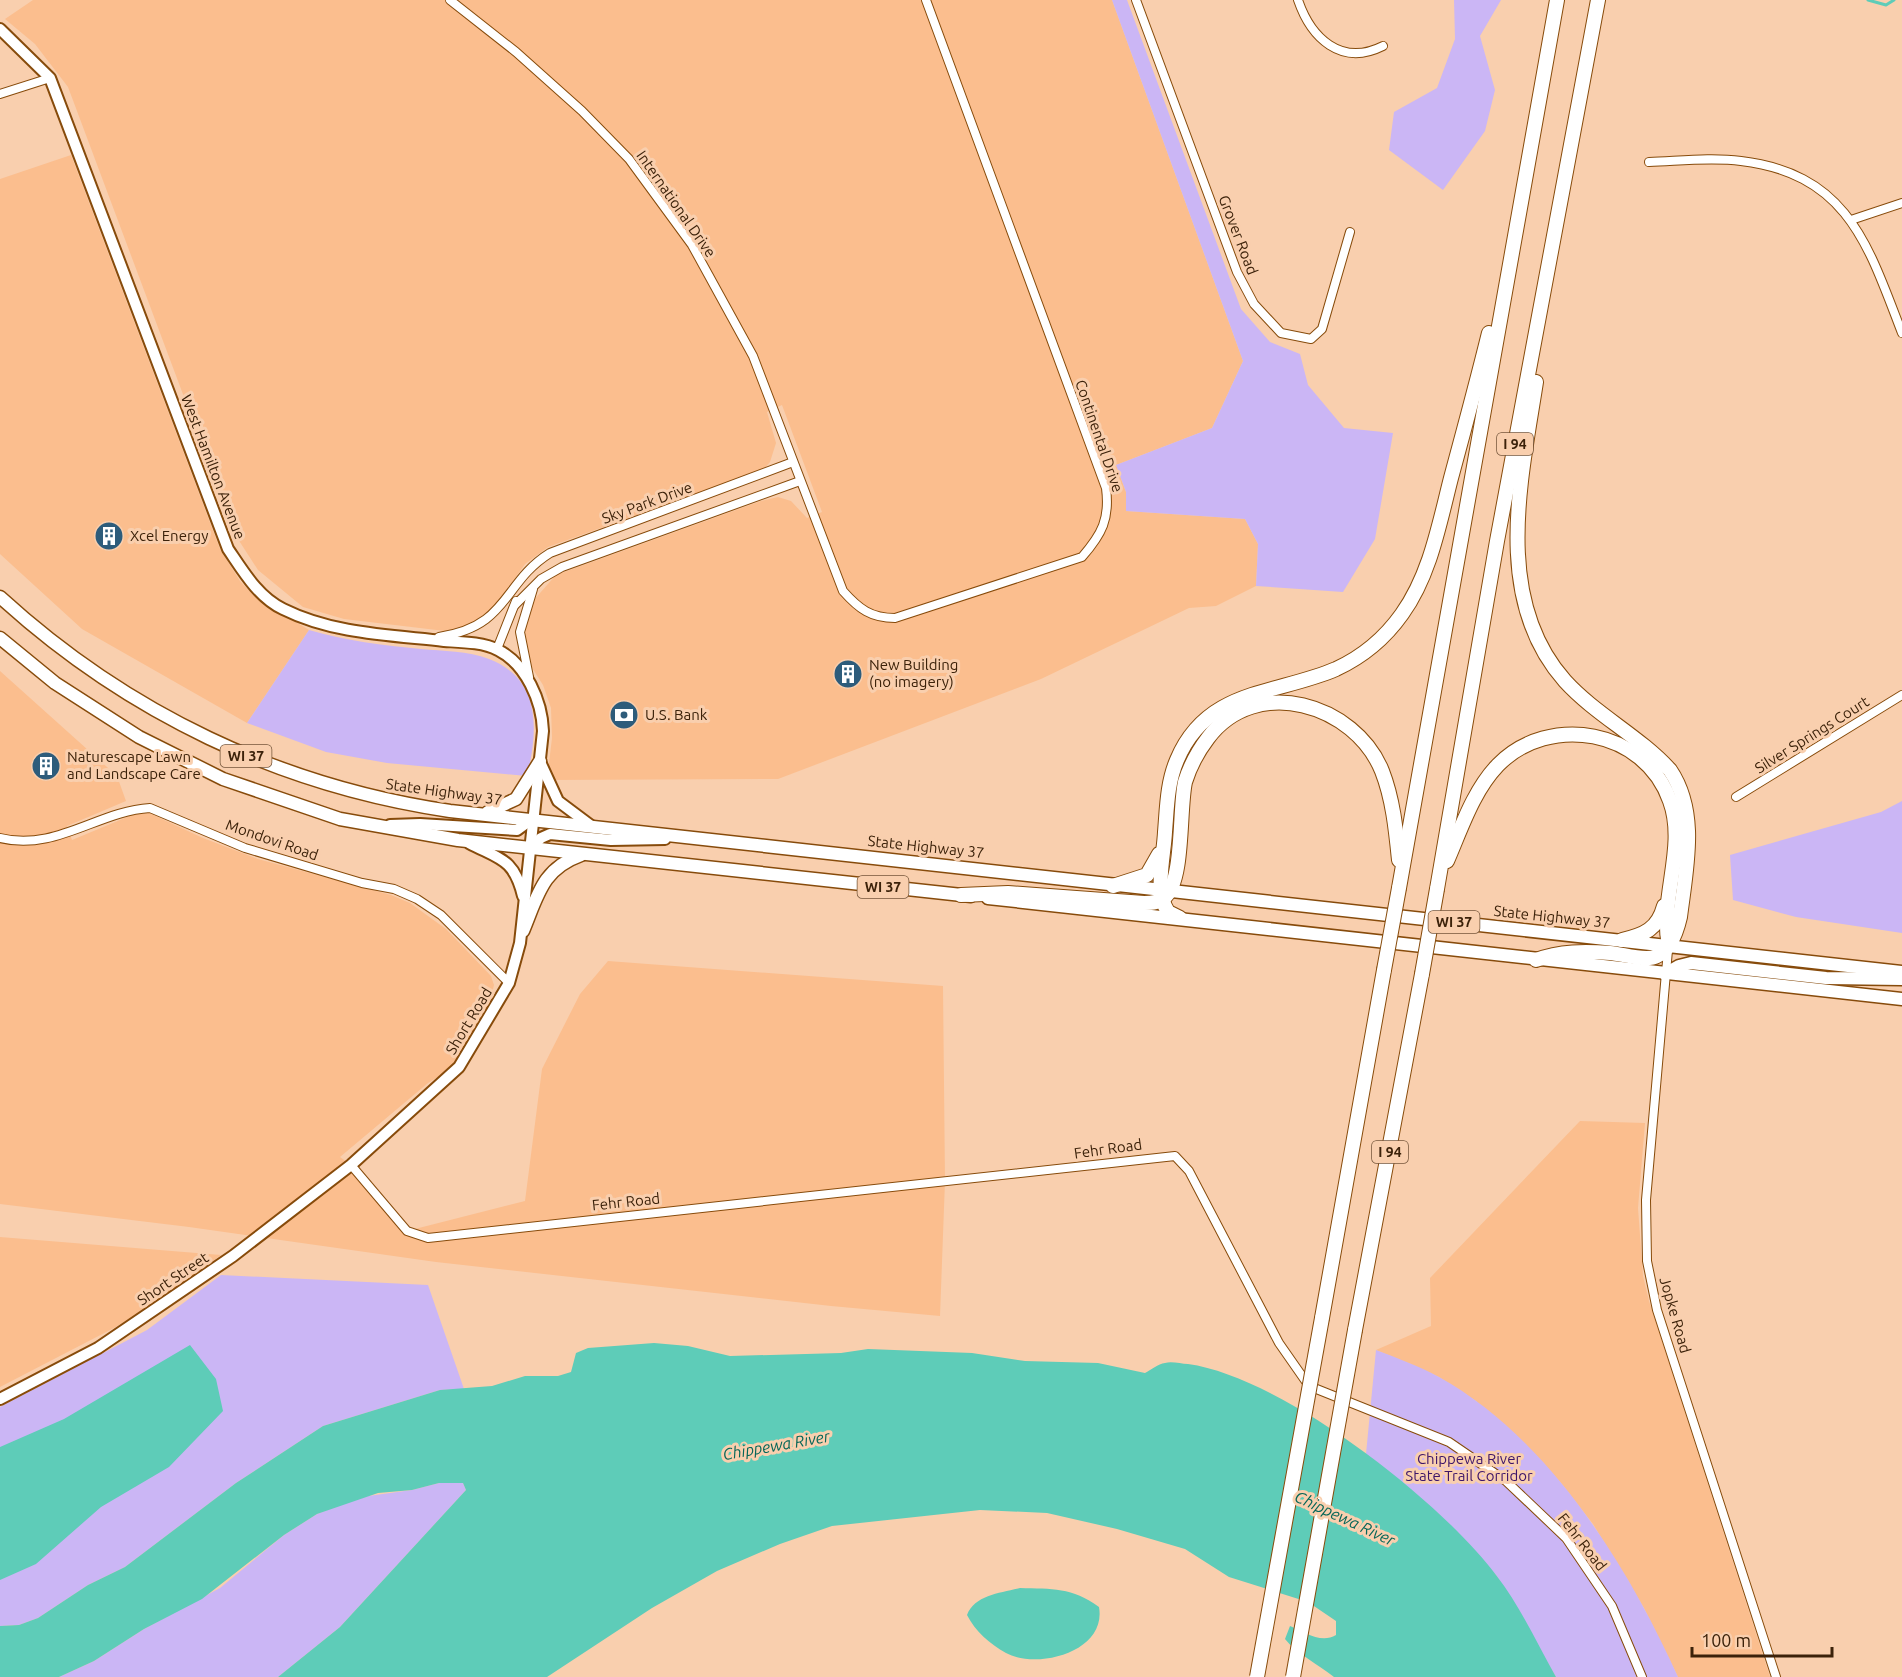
<svg xmlns="http://www.w3.org/2000/svg" width="1902" height="1677" font-family="Ubuntu,sans-serif">
	<style>
		.built { fill: #fbbe8e }
		.green { fill: #cbb6f5 }
		.water { fill: #5eccb8 }
		.lines { fill: none; stroke-linecap: round; stroke-linejoin: round }
		.stream { stroke: #5eccb8; stroke-width: 3 }
		.street-casing { stroke: #874b0b; stroke-width: 10 }
		.secondary-casing { stroke: #874b0b; stroke-width: 14 }
		.primary-casing { stroke: #874b0b; stroke-width: 15 }
		.highway-casing { stroke: #874b0b; stroke-width: 16 }
		.street { stroke: #fff; stroke-width: 8 }
		.secondary { stroke: #fff; stroke-width: 10 }
		.primary { stroke: #fff; stroke-width: 12 }
		.highway { stroke: #fff; stroke-width: 14 }
		.highway-bridge-casing { stroke: #874b0b; stroke-width: 16; stroke-linecap: butt }
		.highway-bridge { stroke: #fff; stroke-width: 14 }
		.labels { text-anchor: middle; stroke-width: 6; stroke-linejoin: round; paint-order: stroke }
		.shield { fill: #f9cfae; stroke: #75563b; stroke-width: 1.5 }
		.shield-label { font-size: 14px; font-weight: bold; fill: #3c220a }
		.street-label { font-size: 15px; fill: #3c220a; stroke: #f9cfae }
		.poi-label { font-size: 15px; fill: #3c220a; stroke: #f9cfae; text-anchor: start }
		.park-label { font-size: 15px; fill: #3d1569; stroke: #f9cfae }
		.water-label { font-size: 16px; font-style: italic; fill: #066658; stroke: #f9cfae }
	</style>
	<rect width="100%" height="100%" fill="#f9cfae"/>
	<!-- built -->
	<g class="built">
		<path d="M33,0H1112L1243,361L1212,428L1116,465L1126,492V511L1245,519L1258,544L1256,586L1216,606L1189,608L1041,679L778,779L547,780L552,738L551,708L543,685L529,663L525,644L526,621L532,602L556,575L761,501L778,497L791,501L807,518L822,512L782,405L767,412L776,443L770,462L764,469L548,547L525,564L490,614L460,629L445,631L344,619L303,607L258,570L236,536L68,87L35,44L5,19Z"/>
		<path d="M71,155L220,549L240,581L253,595L309,630L247,723L82,629L0,554V179Z"/>
		<path d="M0,671L117,776L126,801L67,826L72,840L132,815L149,813L203,838L258,859L391,895L410,903L446,929L491,976L494,985L488,1010L471,1041L452,1068L428,1083L340,1157L351,1165L407,1231L525,1201L542,1069L580,994L608,961L943,986L945,1181L940,1316L831,1306L436,1262L189,1227L0,1204Z"/>
		<path d="M1580,1121L1645,1123L1638,1208L1643,1276L1649,1301L1770,1677H1678L1644,1608L1593,1524L1561,1483L1518,1437L1476,1401L1439,1377L1376,1350L1431,1326L1430,1278Z"/>
		<path d="M0,1237L221,1255L153,1305L112,1329L0,1387Z"/>
	</g>
	<!-- green -->
	<g class="green">
		<path d="M1112,0H1127L1241,309L1270,342L1300,354L1308,385L1344,428L1393,433L1375,539L1343,592L1256,586L1258,544L1245,519L1126,511V492L1116,465L1212,428L1243,361Z"/>
		<path d="M1454,0H1501L1480,36L1495,90L1485,131L1443,190L1389,150L1394,112L1437,88L1455,39Z"/>
		<path d="M309,630C346,641 383,645 421,649C443,651 468,651 489,659C542,679 538,732 527,776L387,763L326,752L247,723Z"/>
		<path d="M1902,801V933L1796,917L1733,900L1730,855L1881,812Z"/>
		<path d="M221,1275L428,1285L464,1389L440,1390L323,1426L236,1483L125,1567L88,1585L38,1618L19,1625L0,1626V1407L147,1330Z"/>
		<path d="M1376,1350C1397,1358 1419,1366 1439,1377C1549,1438 1628,1566 1678,1677H1556L1496,1575L1437,1513L1366,1454Z"/>
		<path d="M439,1483H463L466,1490L340,1627L278,1677H59L94,1661L144,1629L220,1588L284,1535L317,1514L361,1497L412,1490Z"/>
	</g>
	<!-- water -->
	<g class="water">
		<path d="M654,1343L688,1346L730,1356L841,1353L868,1349L972,1353L1025,1361L1098,1363L1145,1373C1151,1370 1158,1364 1165,1363C1172,1361 1181,1364 1188,1364C1282,1377 1439,1499 1496,1575C1520,1606 1537,1643 1556,1677H1334C1319,1665 1296,1653 1285,1639L1290,1626C1304,1632 1321,1644 1336,1635V1621L1308,1602L1229,1577L1185,1549L1117,1529L1047,1513L980,1510L832,1526L780,1544L717,1571L652,1608L547,1677H278L340,1627L466,1490L463,1483H439L412,1490L378,1493L317,1514L284,1535L202,1599L144,1629L94,1661L59,1677H0V1626L19,1625L38,1618L88,1585L125,1567L236,1483L323,1426L440,1390L492,1386L525,1376H558L571,1372L576,1353L588,1348Z"/>
		<path d="M190,1345L216,1379L223,1411L169,1467L101,1507L36,1564L0,1580V1447L64,1419Z"/>
		<path d="M1020,1588C1052,1589 1072,1587 1099,1607C1107,1652 1037,1670 1006,1653C990,1644 975,1631 967,1615C975,1595 1000,1593 1020,1588Z"/>
	</g>
	<g class="lines">
		<!-- stream -->
		<path class="stream" d="M1868,0L1886,5L1894,0"/>
		<!-- street casing -->
		<g class="street-casing">
			<g id="street">
				<path d="M450,0L516,52L582,111L629,159L692,245L753,356L843,591C859,609 871,618 895,618L1082,557C1102,534 1110,519 1106,488L926,0"/>
				<path d="M1136,0L1237,272L1254,304L1281,333L1311,339L1322,329L1350,232"/>
				<path d="M1298,0C1311,38 1341,67 1383,46"/>
				<path d="M0,94L50,78"/>
				<path d="M1649,162C1679,161 1711,157 1741,161C1848,174 1868,245 1902,333"/>
				<path d="M1851,220L1902,203"/>
				<path d="M515,605L541,579L562,567L800,481"/>
				<path d="M439,637C510,626 502,583 550,553L793,462"/>
				<path d="M497,649L516,601"/>
				<path d="M529,677L520,632L533,589"/>
				<path d="M1736,797L1902,695"/>
				<path d="M0,838C55,852 98,811 150,808L245,848L362,883L394,889L417,899L441,915L509,983"/>
				<path d="M1668,950L1646,1200L1647,1261L1657,1310L1776,1677"/>
				<path d="M351,1165L407,1231L428,1238L1175,1156L1189,1171L1279,1343L1309,1386L1449,1442L1506,1481L1566,1538L1612,1606L1642,1677"/>
			</g>
		</g>
		<!-- secondary casing -->
		<g class="secondary-casing">
			<g id="secondary">
				<path d="M0,29L50,78L228,549C243,571 258,597 283,609C333,634 390,635 444,641C460,642 483,642 498,650C526,664 542,701 543,731L520,943L509,983L459,1067L351,1165L233,1256L98,1348L0,1399"/>
				<path d="M541,764L558,801L590,825"/>
				<path d="M390,825L420,824L517,830L532,819"/>
				<path d="M469,843C499,859 514,858 523,896"/>
				<path d="M530,848L541,838L550,834L611,840L665,839"/>
			</g>
		</g>
		<!-- primary casing -->
		<g class="primary-casing">
			<g id="primary">
				<path d="M0,597C127,713 280,786 450,811L1902,972"/>
				<path d="M0,638L55,683L139,737L223,779L340,819L458,840L971,896"/>
				<path d="M488,812L516,799L540,761"/>
				<path d="M988,898L1902,999"/>
				<path d="M523,931C538,895 542,869 581,855"/>
				<path d="M1665,974L1679,966L1691,963L1826,978L1902,979"/>
			</g>
		</g>
		<!-- highway casing -->
		<g class="highway-casing">
			<g id="highway">
				<path d="M1447,861C1461,829 1473,791 1498,765C1549,713 1645,729 1670,801C1687,847 1659,899 1669,945"/>
				<path d="M1113,886L1147,875L1159,854"/>
				<path d="M1399,888L1557,0"/>
				<path d="M1437,889L1497,541L1598,0"/>
				<path d="M961,895L1008,893L1144,903C1152,903 1160,903 1165,897C1184,880 1179,809 1185,782C1190,766 1198,751 1208,738C1256,674 1355,704 1382,771C1393,799 1396,830 1399,860"/>
				<path d="M1180,918L1168,912C1154,891 1164,856 1165,832C1167,809 1167,783 1177,760C1207,688 1276,695 1336,669C1362,657 1385,638 1402,614C1430,575 1439,525 1451,478C1464,430 1477,382 1489,333"/>
				<path d="M1622,940C1644,935 1658,929 1664,906"/>
				<path d="M1536,960C1560,951 1585,951 1610,953C1623,954 1646,962 1657,956C1671,950 1677,930 1680,917C1686,868 1699,813 1670,770C1639,736 1596,715 1565,681C1492,599 1521,479 1536,382"/>
				<path d="M1322,1318L1384,970"/>
				<path d="M1355,1330L1422,974"/>
			</g>
		</g>
		<!-- street -->
		<use href="#street" class="street"/>
		<!-- secondary -->
		<use href="#secondary" class="secondary"/>
		<!-- primary -->
		<use href="#primary" class="primary"/>
		<!-- highway -->
		<use href="#highway" class="highway"/>
		<!-- highway-bridge casing -->
		<g class="highway-bridge-casing">
			<g id="highway-bridge">
				<path d="M1384,970L1399,888"/>
				<path d="M1422,974L1437,889"/>
				<path d="M1257,1677L1322,1318"/>
				<path d="M1293,1677L1355,1330"/>
			</g>
		</g>
		<!-- highway-bridge -->
		<use href="#highway-bridge" class="highway-bridge"/>
	</g>
	<!-- icons -->
	<defs>
		<g id="building-disc" transform="scale(1.5)"><circle r="9.5" fill="#2d5c7b" stroke="#f9cfae"/><path d="M-4-6H4V6H1V3H-1V6H-4ZM-2.5-4.3h1.7v1.8h-1.7ZM.8-4.3h1.7v1.8H.8ZM-2.5-1h1.7V.8h-1.7ZM.8-1h1.7V.8H.8Z" fill="#fff"/></g>
		<g id="bank-disc" transform="scale(1.5)"><circle r="9.5" fill="#2d5c7b" stroke="#f9cfae"/><path d="M-6-4H6V4H-6ZM0-2.3a2.3 2.3 0 1 0 0 4.6a2.3 2.3 0 1 0 0-4.6Z" fill="#fff"/></g>
	</defs>
	<g fill-rule="evenodd">
		<use href="#building-disc" x="109" y="536"/>
		<use href="#building-disc" x="848" y="674"/>
		<use href="#bank-disc" x="624" y="715"/>
		<use href="#building-disc" x="46" y="766"/>
	</g>
	<g class="labels">
		<!-- shield labels -->
		<g class="shield">
			<rect x="1497" y="433" width="36" height="22" rx="4.5"/>
			<rect x="220.5" y="745" width="51" height="22" rx="4.5"/>
			<rect x="857.5" y="876" width="51" height="22" rx="4.5"/>
			<rect x="1428.5" y="911" width="51" height="22" rx="4.5"/>
			<rect x="1372" y="1141" width="36" height="22" rx="4.5"/>
		</g>
		<g class="shield-label">
			<text x="1515" y="449">I 94</text>
			<text x="246" y="761">WI 37</text>
			<text x="883" y="892">WI 37</text>
			<text x="1454" y="927">WI 37</text>
			<text x="1390" y="1157">I 94</text>
		</g>
		<!-- street labels -->
		<g class="street-label">
			<text transform="translate(676 204) rotate(55)" y="5">International Drive</text>
			<text transform="translate(1238 235) rotate(69)" y="5">Grover Road</text>
			<text transform="translate(1099 436) rotate(71)" y="5">Continental Drive</text>
			<text transform="translate(213 467) rotate(69)" y="5">West Hamilton Avenue</text>
			<text transform="translate(647 503) rotate(-20)" y="5">Sky Park Drive</text>
			<text transform="translate(1812 735) rotate(-32)" y="5">Silver Springs Court</text>
			<text transform="translate(444 792) rotate(8)" y="5">State Highway 37</text>
			<text transform="translate(272 840) rotate(19)" y="5">Mondovi Road</text>
			<text transform="translate(926 847) rotate(6)" y="5">State Highway 37</text>
			<text transform="translate(1552 917) rotate(6)" y="5">State Highway 37</text>
			<text transform="translate(469 1021) rotate(-59)" y="5">Short Road</text>
			<text transform="translate(1108 1149) rotate(-8)" y="5">Fehr Road</text>
			<text transform="translate(626 1202) rotate(-6)" y="5">Fehr Road</text>
			<text transform="translate(173 1279) rotate(-34)" y="5">Short Street</text>
			<text transform="translate(1675 1315) rotate(74)" y="5">Jopke Road</text>
			<text transform="translate(1582 1542) rotate(52)" y="5">Fehr Road</text>
		</g>
		<!-- poi labels -->
		<g class="poi-label">
			<text x="130" y="541">Xcel Energy</text>
			<text x="869" y="670">New Building<tspan x="869" dy="17">(no imagery)</tspan></text>
			<text x="645" y="720">U.S. Bank</text>
			<text x="67" y="762">Naturescape Lawn<tspan x="67" dy="17">and Landscape Care</tspan></text>
		</g>
		<!-- park labels -->
		<g class="park-label">
			<text x="1469" y="1464">Chippewa River<tspan x="1469" dy="17">State Trail Corridor</tspan></text>
		</g>
		<!-- water labels -->
		<g class="water-label">
			<text transform="translate(776 1445) rotate(-10)" y="6">Chippewa River</text>
			<text transform="translate(1345 1518) rotate(25)" y="6">Chippewa River</text>
		</g>
	</g>
	<!-- scale -->
	<path d="M1692 1647v9h140v-9" fill="none" stroke="#3c220a" stroke-width="3"/>
	<text x="1701" y="1647" font-size="18" fill="#3c220a" stroke="#f9cfae" stroke-width="4.5" paint-order="stroke">100 m</text>
</svg>
